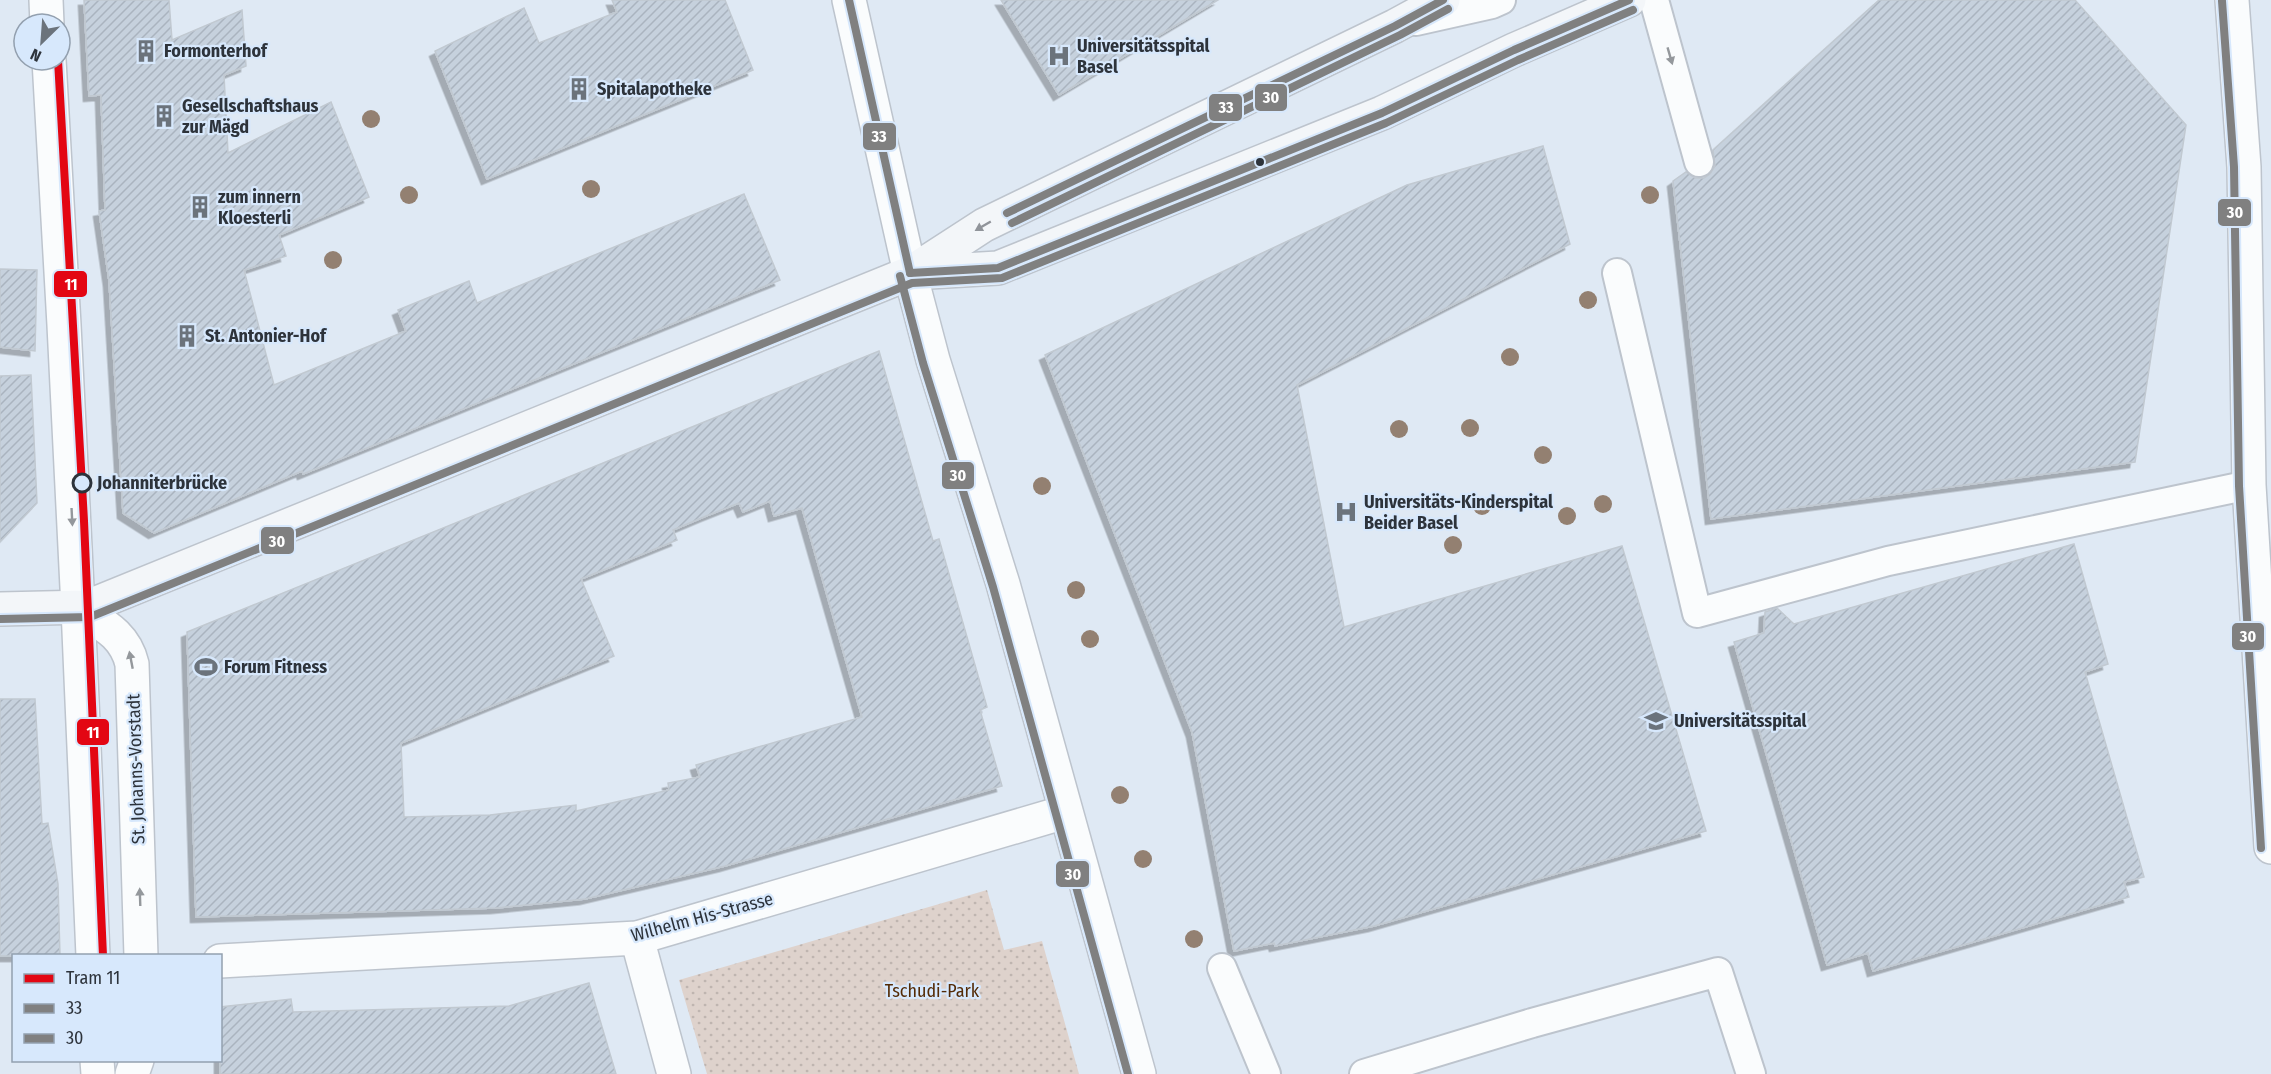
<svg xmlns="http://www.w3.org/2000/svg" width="2271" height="1074" font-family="'Fira Sans Condensed',sans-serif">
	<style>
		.park { fill: url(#park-dots) }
		.building { fill: url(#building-hatch); stroke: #c1c9d1; stroke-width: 1.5; fill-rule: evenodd; filter: url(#shadow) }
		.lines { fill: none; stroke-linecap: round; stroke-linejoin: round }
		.service-casing { stroke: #bdc4cd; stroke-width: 32 }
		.minor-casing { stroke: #bdc4cd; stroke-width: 36 }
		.tertiary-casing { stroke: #bdc4cd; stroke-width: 36 }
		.secondary-casing { stroke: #bdc4cd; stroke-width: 36 }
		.service { stroke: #fafcfd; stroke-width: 28 }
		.minor { stroke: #fafcfd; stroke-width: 33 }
		.tertiary { stroke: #fafcfd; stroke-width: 33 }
		.secondary { stroke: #f3f6f9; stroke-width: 33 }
		.bus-1-casing { stroke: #d7e8fc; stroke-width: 12 }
		.bus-2-casing { stroke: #d7e8fc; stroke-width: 12 }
		.bus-1 { stroke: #808080; stroke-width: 8 }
		.bus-2 { stroke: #808080; stroke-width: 8 }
		.tram-1-casing { stroke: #d7e8fc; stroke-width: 12 }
		.tram-1 { stroke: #e30613; stroke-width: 8 }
		.tree { fill: #938071 }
		.oneway { fill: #94989c }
		.oneway2 { fill: #90949a }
		.bus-dot { fill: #2d333b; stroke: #d7e8fc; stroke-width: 2 }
		.stop-dot { fill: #d7e8fc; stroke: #2d333b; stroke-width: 3 }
		.labels { text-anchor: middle; stroke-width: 4.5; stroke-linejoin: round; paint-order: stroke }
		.poi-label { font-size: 18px; font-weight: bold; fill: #2d333b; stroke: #d7e8fc; text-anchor: start }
		.stop-label { font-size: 18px; font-weight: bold; fill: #2d333b; stroke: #d7e8fc; text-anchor: start }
		.street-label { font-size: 18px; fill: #2d333b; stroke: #d7e8fc }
		.park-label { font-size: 18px; fill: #542b06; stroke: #d7e8fc }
		.line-badge { stroke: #d7e8fc; stroke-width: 2 }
		.badge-label { font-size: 16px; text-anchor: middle; font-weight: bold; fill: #fff }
	</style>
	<defs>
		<pattern id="park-dots" width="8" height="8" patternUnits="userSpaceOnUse" patternTransform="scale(1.5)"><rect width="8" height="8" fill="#ded2cc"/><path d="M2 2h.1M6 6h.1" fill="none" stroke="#bfb5b0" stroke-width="1.8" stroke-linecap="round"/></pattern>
		<pattern id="building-hatch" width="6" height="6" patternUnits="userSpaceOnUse" patternTransform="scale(1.5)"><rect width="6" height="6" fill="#c6d1dd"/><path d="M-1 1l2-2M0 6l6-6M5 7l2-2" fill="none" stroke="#aab4bf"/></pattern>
		<filter id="shadow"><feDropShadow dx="-5.5" dy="5.5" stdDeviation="0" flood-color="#0004"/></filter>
	</defs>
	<rect width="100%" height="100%" fill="#dfe9f4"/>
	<!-- park -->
	<path class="park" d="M987,890L1004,950L1042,941L1079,1074H707L679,980Z"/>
	<!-- building -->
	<g class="building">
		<path d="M84,0H169L172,40L242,10L246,66L224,75L228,153L331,102L369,197L279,235L286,256L244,270L274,385L406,331L398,310L469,281L477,303L744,194L780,280L303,474L302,471L154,533L123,513L109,281L99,211L105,210L101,95L89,96Z"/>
		<path d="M612,0H725L753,70L487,179L435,51L524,8L539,43L617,12Z"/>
		<path d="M1001,0H1218L1059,95Z"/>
		<path d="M1879,0H2075L2186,125L2135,462L1711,519L1673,181L1686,172L1695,178H1704L1710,174L1715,166L1713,150Z"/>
		<path d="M1543,146L1570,244L1297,385L1344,627L1622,546L1706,831L1374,926L1275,946L1274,943L1234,951L1192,732L1045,355L1407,185Z"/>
		<path d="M0,269L37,270L35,351L0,347Z"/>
		<path d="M879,351L933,541L939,539L987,707L980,710L1002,786L725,866L585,899L496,908L196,917L187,632ZM770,501L774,516L802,508L862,717L696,765L700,777L668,783L669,790L576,811V805L490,815L404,817L401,743L614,656L581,579L677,540L673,530L706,516L739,503L743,512Z"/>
		<path d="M31,375L37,503L0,542V376Z"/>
		<path d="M2074,544L2108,664L2085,672L2144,877L2124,882L2129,897L1873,971L1868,953L1827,965L1734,642L1764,633L1765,612L1777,608L1794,624Z"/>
		<path d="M0,699H35L42,824L48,823L58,884L60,956H0Z"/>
		<path d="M589,983L616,1074H220V1007L291,999L293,1012L509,1006Z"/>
	</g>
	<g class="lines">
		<!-- service casing -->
		<g class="service-casing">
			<g id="service">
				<path d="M1654,0L1699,162"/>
				<path d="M1416,21L1492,4L1501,0"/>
				<path d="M1617,273L1697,613L1888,561L2249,485"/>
				<path d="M1222,968L1266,1074"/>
				<path d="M1364,1074L1532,1023L1718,972L1751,1074"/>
			</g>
		</g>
		<!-- minor casing -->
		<g class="minor-casing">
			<g id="minor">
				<path d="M46,0L47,24"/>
				<path d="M849,0L910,273"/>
				<path d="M2232,0L2244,167L2249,485L2271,847"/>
				<path d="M49,60L64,325L78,608"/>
				<path d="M637,938L674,1074"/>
				<path d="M220,961L637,938L1065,812"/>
			</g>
		</g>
		<!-- tertiary casing -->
		<g class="tertiary-casing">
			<g id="tertiary">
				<path d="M910,273L933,360L1003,584L1139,1074"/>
				<path d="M78,608C102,624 125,634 132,664L141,956"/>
				<path d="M78,608L93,956"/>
				<path d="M97,1060L98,1074"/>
				<path d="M132,1074L137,1060"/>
			</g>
		</g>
		<!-- secondary casing -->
		<g class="secondary-casing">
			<g id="secondary">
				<path d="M912,273L998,268L1382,113L1514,50L1629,0"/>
				<path d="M0,609L87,607L910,273L984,225L1395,26L1443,0"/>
			</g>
		</g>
		<!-- service -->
		<use href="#service" class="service"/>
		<!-- minor -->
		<use href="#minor" class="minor"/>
		<!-- tertiary -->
		<use href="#tertiary" class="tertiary"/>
		<!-- secondary -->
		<use href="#secondary" class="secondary"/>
		<!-- bus-1 casing -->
		<g class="bus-1-casing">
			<g id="bus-1">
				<path d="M849,0L910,273"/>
				<path d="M1007,213L1395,26L1443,0"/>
				<path d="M910,273L998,268L1382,113L1514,50L1629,0"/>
			</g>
		</g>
		<!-- bus-2 casing -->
		<g class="bus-2-casing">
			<g id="bus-2">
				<path d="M2222,1L2234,167L2239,486L2261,848"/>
				<path d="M1012,223L1400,35L1448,9"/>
				<path d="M900,276L923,363L993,587L1128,1074"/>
				<path d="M0,619L90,617L912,283L1002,278L1386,123L1518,60L1633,10"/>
			</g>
		</g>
		<!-- bus-1 -->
		<use href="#bus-1" class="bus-1"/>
		<!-- bus-2 -->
		<use href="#bus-2" class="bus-2"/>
		<!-- tram-1 casing -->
		<g class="tram-1-casing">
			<path id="tram-1" d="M58,60L84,521L103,956"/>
		</g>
		<!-- tram-1 -->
		<use href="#tram-1" class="tram-1"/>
	</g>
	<!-- trees -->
	<g class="tree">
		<circle cx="371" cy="119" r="9"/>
		<circle cx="591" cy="189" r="9"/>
		<circle cx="409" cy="195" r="9"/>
		<circle cx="1650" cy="195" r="9"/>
		<circle cx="333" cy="260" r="9"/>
		<circle cx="1588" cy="300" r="9"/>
		<circle cx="1510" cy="357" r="9"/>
		<circle cx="1470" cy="428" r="9"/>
		<circle cx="1399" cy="429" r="9"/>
		<circle cx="1543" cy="455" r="9"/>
		<circle cx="1042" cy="486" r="9"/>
		<circle cx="1603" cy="504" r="9"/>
		<circle cx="1482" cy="506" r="9"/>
		<circle cx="1567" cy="516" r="9"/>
		<circle cx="1453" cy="545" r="9"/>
		<circle cx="1076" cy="590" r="9"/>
		<circle cx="1090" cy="639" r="9"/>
		<circle cx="1120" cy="795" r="9"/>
		<circle cx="1143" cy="859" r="9"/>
		<circle cx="1194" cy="939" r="9"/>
	</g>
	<!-- one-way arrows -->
	<defs><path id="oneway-solid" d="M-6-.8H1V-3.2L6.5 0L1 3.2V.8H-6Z" transform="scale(1.5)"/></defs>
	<g class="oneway">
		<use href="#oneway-solid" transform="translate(1670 56) rotate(74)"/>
		<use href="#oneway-solid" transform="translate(72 517) rotate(87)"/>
		<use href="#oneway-solid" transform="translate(131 660) rotate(-101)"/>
		<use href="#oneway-solid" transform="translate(140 897) rotate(-92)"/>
	</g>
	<use class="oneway2" href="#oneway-solid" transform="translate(983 226) rotate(150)"/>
	<!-- icons -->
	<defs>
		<g id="building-bare" transform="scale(1.8)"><path d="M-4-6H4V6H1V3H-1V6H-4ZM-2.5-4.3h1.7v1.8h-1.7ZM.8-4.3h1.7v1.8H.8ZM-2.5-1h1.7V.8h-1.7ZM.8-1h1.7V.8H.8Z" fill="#6b737c" stroke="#d7e8fc" stroke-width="2.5" paint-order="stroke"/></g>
		<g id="hospital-bare" transform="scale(1.8)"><path d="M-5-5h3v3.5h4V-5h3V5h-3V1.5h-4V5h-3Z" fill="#6b737c" stroke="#d7e8fc" stroke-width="2.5" paint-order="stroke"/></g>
		<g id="stadium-bare" transform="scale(1.8)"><path d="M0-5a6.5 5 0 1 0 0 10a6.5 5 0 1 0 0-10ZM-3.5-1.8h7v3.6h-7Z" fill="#6b737c" stroke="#d7e8fc" stroke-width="2.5" paint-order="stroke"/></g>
		<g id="university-bare" transform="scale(1.8)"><path d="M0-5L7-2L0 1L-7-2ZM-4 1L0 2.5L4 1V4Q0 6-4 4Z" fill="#6b737c" stroke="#d7e8fc" stroke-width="2.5" paint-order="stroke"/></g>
	</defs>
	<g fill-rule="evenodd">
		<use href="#building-bare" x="146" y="51"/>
		<use href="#hospital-bare" x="1059" y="56"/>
		<use href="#building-bare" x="579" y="89"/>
		<use href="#building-bare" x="164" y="116"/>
		<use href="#building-bare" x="200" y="207"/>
		<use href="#building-bare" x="187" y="336"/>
		<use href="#hospital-bare" x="1346" y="512"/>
		<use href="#stadium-bare" x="206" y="667"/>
		<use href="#university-bare" x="1656" y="721"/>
	</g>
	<!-- markers -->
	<circle class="bus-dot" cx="1260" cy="162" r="5"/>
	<circle class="stop-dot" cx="82" cy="483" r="9"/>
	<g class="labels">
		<!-- poi labels -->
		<g class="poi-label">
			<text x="1077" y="52">Universitätsspital<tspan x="1077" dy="21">Basel</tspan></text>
			<text x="164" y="57">Formonterhof</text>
			<text x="597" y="95">Spitalapotheke</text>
			<text x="182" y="112">Gesellschaftshaus<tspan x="182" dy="21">zur Mägd</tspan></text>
			<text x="218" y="203">zum innern<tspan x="218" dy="21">Kloesterli</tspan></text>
			<text x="205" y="342">St. Antonier-Hof</text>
			<text x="1364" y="508">Universitäts-Kinderspital<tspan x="1364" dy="21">Beider Basel</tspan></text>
			<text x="224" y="673">Forum Fitness</text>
			<text x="1674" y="727">Universitätsspital</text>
		</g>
		<!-- stop labels -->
		<g class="stop-label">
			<text x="97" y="489">Johanniterbrücke</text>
		</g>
		<!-- street labels -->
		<g class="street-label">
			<text transform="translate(136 769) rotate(-92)" y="6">St. Johanns-Vorstadt</text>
			<text transform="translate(702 917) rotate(-15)" y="6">Wilhelm His-Strasse</text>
		</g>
		<!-- park labels -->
		<g class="park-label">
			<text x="932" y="997">Tschudi-Park</text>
		</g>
	</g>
	<g class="line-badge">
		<rect x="1254" y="83" width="34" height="29" rx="6" fill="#808080"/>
		<rect x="1208" y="93" width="35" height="29" rx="6" fill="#808080"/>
		<rect x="862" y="122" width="35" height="29" rx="6" fill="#808080"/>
		<rect x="2217" y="198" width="35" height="29" rx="6" fill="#808080"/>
		<rect x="53" y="270" width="35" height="28" rx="6" fill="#e30613"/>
		<rect x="941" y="461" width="34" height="29" rx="6" fill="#808080"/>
		<rect x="260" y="526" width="35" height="29" rx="6" fill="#808080"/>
		<rect x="2231" y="622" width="34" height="29" rx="6" fill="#808080"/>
		<rect x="76" y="718" width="34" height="28" rx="6" fill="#e30613"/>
		<rect x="1055" y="860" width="35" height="28" rx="6" fill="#808080"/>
	</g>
	<g class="badge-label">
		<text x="1271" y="103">30</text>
		<text x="1226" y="113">33</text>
		<text x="879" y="142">33</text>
		<text x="2235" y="218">30</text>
		<text x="71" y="290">11</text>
		<text x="958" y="481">30</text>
		<text x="277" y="547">30</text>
		<text x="2248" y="642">30</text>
		<text x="93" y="738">11</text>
		<text x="1073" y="880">30</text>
	</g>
	<!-- legend -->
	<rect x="12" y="954" width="210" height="108" fill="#d7e8fc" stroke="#93a0af" stroke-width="1.5"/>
	<rect x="24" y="974" width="30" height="9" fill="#e30613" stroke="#93a0af" stroke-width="1.5"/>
	<text x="66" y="984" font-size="18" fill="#2d333b">Tram 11</text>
	<rect x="24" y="1004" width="30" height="9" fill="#808080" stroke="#93a0af" stroke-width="1.5"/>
	<text x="66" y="1014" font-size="18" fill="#2d333b">33</text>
	<rect x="24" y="1034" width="30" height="9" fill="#808080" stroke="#93a0af" stroke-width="1.5"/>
	<text x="66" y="1044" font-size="18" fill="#2d333b">30</text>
	<!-- north arrow -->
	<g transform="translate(42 42) rotate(205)"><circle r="28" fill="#d7e8fc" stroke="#93a0af" stroke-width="1.5"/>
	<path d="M0-4.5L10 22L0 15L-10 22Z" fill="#6b737c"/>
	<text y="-9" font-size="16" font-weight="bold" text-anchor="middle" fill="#2d333b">N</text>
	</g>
</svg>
